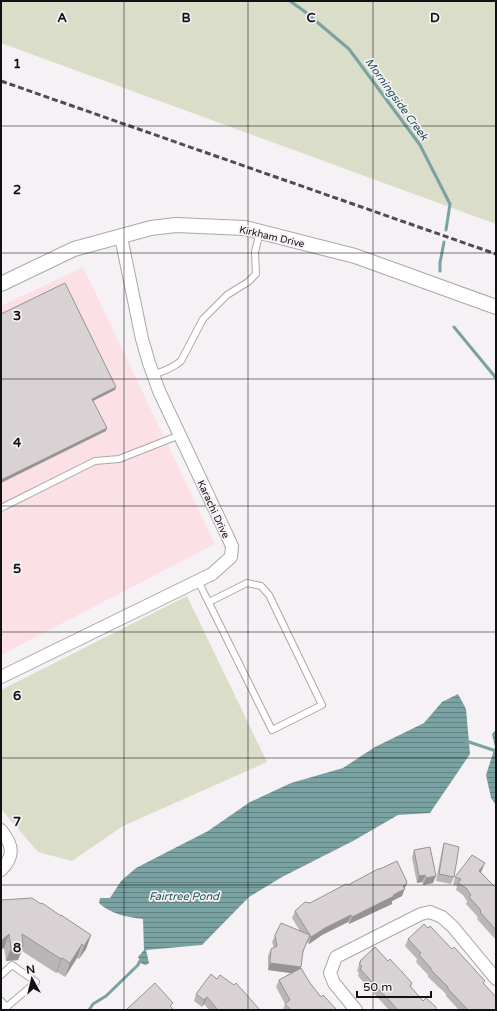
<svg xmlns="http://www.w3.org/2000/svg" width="497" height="1011" font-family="'Varela Round',sans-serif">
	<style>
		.commercial { fill: #fbe1e6 }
		.grass { fill: #daddc7 }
		.water { fill: url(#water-rules) }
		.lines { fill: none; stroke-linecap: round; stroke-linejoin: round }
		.stream { stroke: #7ba2a3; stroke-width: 3 }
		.service-casing { stroke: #aba7ab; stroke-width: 8 }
		.minor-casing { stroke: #aba7ab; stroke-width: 14 }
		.tertiary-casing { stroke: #aba7ab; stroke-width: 16 }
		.service { stroke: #fff; stroke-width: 6 }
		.minor { stroke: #fff; stroke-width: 12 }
		.tertiary { stroke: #fff; stroke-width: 14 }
		.rail { stroke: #4e4c4f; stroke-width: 3; stroke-dasharray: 6 3; stroke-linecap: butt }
		.wall { fill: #bab5b6 }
		.shaded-wall { fill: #979394 }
		.building { fill: #d8d2d4; stroke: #979394 }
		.grid { fill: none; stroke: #111012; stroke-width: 1; stroke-opacity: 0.55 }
		.labels { text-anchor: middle; stroke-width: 3.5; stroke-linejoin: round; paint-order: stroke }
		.street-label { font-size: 10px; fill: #111012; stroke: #f5f1f5 }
		.water-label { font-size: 11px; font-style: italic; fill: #1b5456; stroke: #f5f1f5 }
		.grid-label { font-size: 13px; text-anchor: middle; font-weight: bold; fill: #111012; stroke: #f5f1f5; stroke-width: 3.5; stroke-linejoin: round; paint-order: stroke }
	</style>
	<defs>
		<pattern id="water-rules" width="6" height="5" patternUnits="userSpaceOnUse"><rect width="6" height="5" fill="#7ba2a3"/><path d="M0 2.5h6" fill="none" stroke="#638383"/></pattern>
	</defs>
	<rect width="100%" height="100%" fill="#f5f1f5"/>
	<!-- commercial -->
	<path class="commercial" d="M83,267L215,544L1,655V306Z"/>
	<!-- grass -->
	<g class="grass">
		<path d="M1,1H496V224L1,43Z"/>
		<path d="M187,596L267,762L123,826L72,861L38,852L1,809V690Z"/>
	</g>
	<!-- water -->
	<g class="water">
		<path d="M458,694L466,709L470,754L430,813L398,815L353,841L282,877L249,897L202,945L146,950L149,963L146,965L142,964L138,957L144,950L143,919C127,917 110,914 99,903L100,898H110L121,881L136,868L208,831L250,802L291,783L343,768L375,747L424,723L442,702Z"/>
		<path d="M496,730V805L491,798L486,775L495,747L492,734Z"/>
	</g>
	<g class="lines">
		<!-- stream -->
		<g class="stream">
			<path d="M290,1L304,11L349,49L420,145L450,204L446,230"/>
			<path d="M440,271V263L444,242"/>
			<path d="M454,327L496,378"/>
			<path d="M466,741L496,751"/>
			<path d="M89,1010L93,1004L106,996L138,965L140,961"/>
		</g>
		<!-- service casing -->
		<g class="service-casing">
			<g id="service">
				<path d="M153,375C164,371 173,368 181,361L203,319L227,295L248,282L256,274L255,252L260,231"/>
				<path d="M1,508L95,461L119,459L180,435"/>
				<path d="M198,581L272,730L322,705L269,595L261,586L247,583L209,602"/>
				<path d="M1,975L12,965L36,982L3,1010"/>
				<path d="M1,1001L7,1007"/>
			</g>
		</g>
		<!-- minor casing -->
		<g class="minor-casing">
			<g id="minor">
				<path d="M1,677L212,574L231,557L232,546L159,391L149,363L142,339L121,237"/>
				<path d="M1,830C13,845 15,856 1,870"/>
				<path d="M356,1010L334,983L330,973L336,957L421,914L430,912L442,917L453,927L496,979"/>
			</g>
		</g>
		<!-- tertiary casing -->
		<g class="tertiary-casing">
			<path id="tertiary" d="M1,284L74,249L151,228L176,225L245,228L355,256L496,307"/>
		</g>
		<!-- service -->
		<use href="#service" class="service"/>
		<!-- minor -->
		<use href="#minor" class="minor"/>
		<!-- tertiary -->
		<use href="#tertiary" class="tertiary"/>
		<!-- rail -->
		<path class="rail" d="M1,81L496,254"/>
	</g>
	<!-- wall -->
	<g class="wall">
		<path d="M444,843L454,877L451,884L436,881L442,850Z"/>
		<path d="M414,850L433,883L423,885L422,882L417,883L412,858Z"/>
		<path d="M482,870L481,872L496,888V940L477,919L478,918L476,915L466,904L467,901L463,895L456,890L457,886L453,885L455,877Z"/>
		<path d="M407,882L402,896L392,901V904L349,924L348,922L322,935L309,944L307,942L303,953L300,968L310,983L321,997L337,1010H283L285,1004L276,987L279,980L291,973L268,970V956L271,949L274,948L272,942L275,935L300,931L292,918L295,911L310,903L348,885Z"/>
		<path d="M1,900L61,916L91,935L86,949L79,959L77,958L65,977L57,972L56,973L22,951L18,960L6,961L4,948Z"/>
		<path d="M408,939L484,983L496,1010H459L446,996V994L428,977V975L416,962L417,959L405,946Z"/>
		<path d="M360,961H388L412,983L411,987L423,1001L437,1010H389L358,976L359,973L357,971Z"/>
		<path d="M196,994L260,1010H209L204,1004L202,1007L194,1001Z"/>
	</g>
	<!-- shaded-wall -->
	<g class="shaded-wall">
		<path d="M116,387L115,390L91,402L92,399Z"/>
		<path d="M107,428L106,431L1,483V480Z"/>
		<path d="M485,863L482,870L477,878L479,871Z"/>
		<path d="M425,875L422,882L417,883L419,876Z"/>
		<path d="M436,876L433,883L423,885L426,878Z"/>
		<path d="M407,882L402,896L392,901V904L349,924L352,917L393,895Z"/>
		<path d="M351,915L348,922L322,935L309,944L311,937L325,928Z"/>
		<path d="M9,934L4,948L1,950V941Z"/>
		<path d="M91,935L86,949L79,959L84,946Z"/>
		<path d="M82,944L77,958L65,977L70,963Z"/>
		<path d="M23,946L18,960L6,961L11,948Z"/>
		<path d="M62,958L57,972L56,973L61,959Z"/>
		<path d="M270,963L301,967L298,974L268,970Z"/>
		<path d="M207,997L204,1004L202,1007L204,1000Z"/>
	</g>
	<!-- building -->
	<g class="building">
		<path d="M65,283L116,387L92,399L107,428L1,480V314Z"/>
		<path d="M444,843L459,847L454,877L439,874Z"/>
		<path d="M430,847L436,876L426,878L425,875L419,876L414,850Z"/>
		<path d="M472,855L485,863L479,871L496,888V930L480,912L481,911L479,908L469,897L471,895L466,888L458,883L461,879L455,877Z"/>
		<path d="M397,861L407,882L406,883L407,884L403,886L405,889L393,895L394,896L352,917L351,915L325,928L311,937L295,911L305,902L310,903L346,884L348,885L378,869H380Z"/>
		<path d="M32,898L41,904L42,903L61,916V915L91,935L84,946L82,944L70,963L62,958L61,959L22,934L23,946L11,948L9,934L1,941V900Z"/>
		<path d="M281,923L310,935L303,951L301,967L270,963L271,949L277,946L275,935Z"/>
		<path d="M424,924L428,928L430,926L452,949L454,947L485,981L483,983L496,997V1010H468L448,989V987L431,970V968L419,955L421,953L408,939Z"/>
		<path d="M375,947L388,961L390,959L402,972L412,983L410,986L423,1001L426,998L436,1007V1009L437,1010H398L360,969L362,967L359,963L361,962L360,961Z"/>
		<path d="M301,968L310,983L321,997L323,995L337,1010H291L285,1004L290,1000L279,980Z"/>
		<path d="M211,974L217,979L220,975L234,985L236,983L260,1010H218L207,997L204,1000L196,994Z"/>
		<path d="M155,983L173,1003L170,1006L173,1009L172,1010H126Z"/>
	</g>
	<!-- grid -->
	<path class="grid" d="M124,1V1010M248,1V1010M373,1V1010M1,126H496M1,253H496M1,379H496M1,506H496M1,632H496M1,758H496M1,885H496"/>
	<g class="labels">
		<!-- street labels -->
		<g class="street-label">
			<text transform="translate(272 236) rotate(13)" y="4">Kirkham Drive</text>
			<text transform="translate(214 509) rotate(65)" y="4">Karachi Drive</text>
		</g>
		<!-- water labels -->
		<g class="water-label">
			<text transform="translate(397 99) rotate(54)" y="4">Morningside Creek</text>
			<text x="184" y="900">Fairtree Pond</text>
		</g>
	</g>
	<g class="grid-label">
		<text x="62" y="22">A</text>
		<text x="186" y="22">B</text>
		<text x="311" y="22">C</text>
		<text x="435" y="22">D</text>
		<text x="17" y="68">1</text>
		<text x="17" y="194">2</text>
		<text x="17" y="320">3</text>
		<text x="17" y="447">4</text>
		<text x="17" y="573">5</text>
		<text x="17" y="700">6</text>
		<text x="17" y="826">7</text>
		<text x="17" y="952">8</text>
	</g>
	<!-- border -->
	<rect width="497" height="1011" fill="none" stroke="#111012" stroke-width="4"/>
	<!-- north arrow -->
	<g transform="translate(32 979) rotate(352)" stroke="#f5f1f5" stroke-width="3" paint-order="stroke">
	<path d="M0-3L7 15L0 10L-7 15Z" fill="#111012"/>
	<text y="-6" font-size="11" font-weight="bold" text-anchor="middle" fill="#111012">N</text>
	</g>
	<!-- scale -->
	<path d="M357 991v6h74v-6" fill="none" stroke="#111012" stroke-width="2"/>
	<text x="363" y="991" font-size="12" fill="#111012" stroke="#f5f1f5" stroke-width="3" paint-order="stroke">50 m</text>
</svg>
